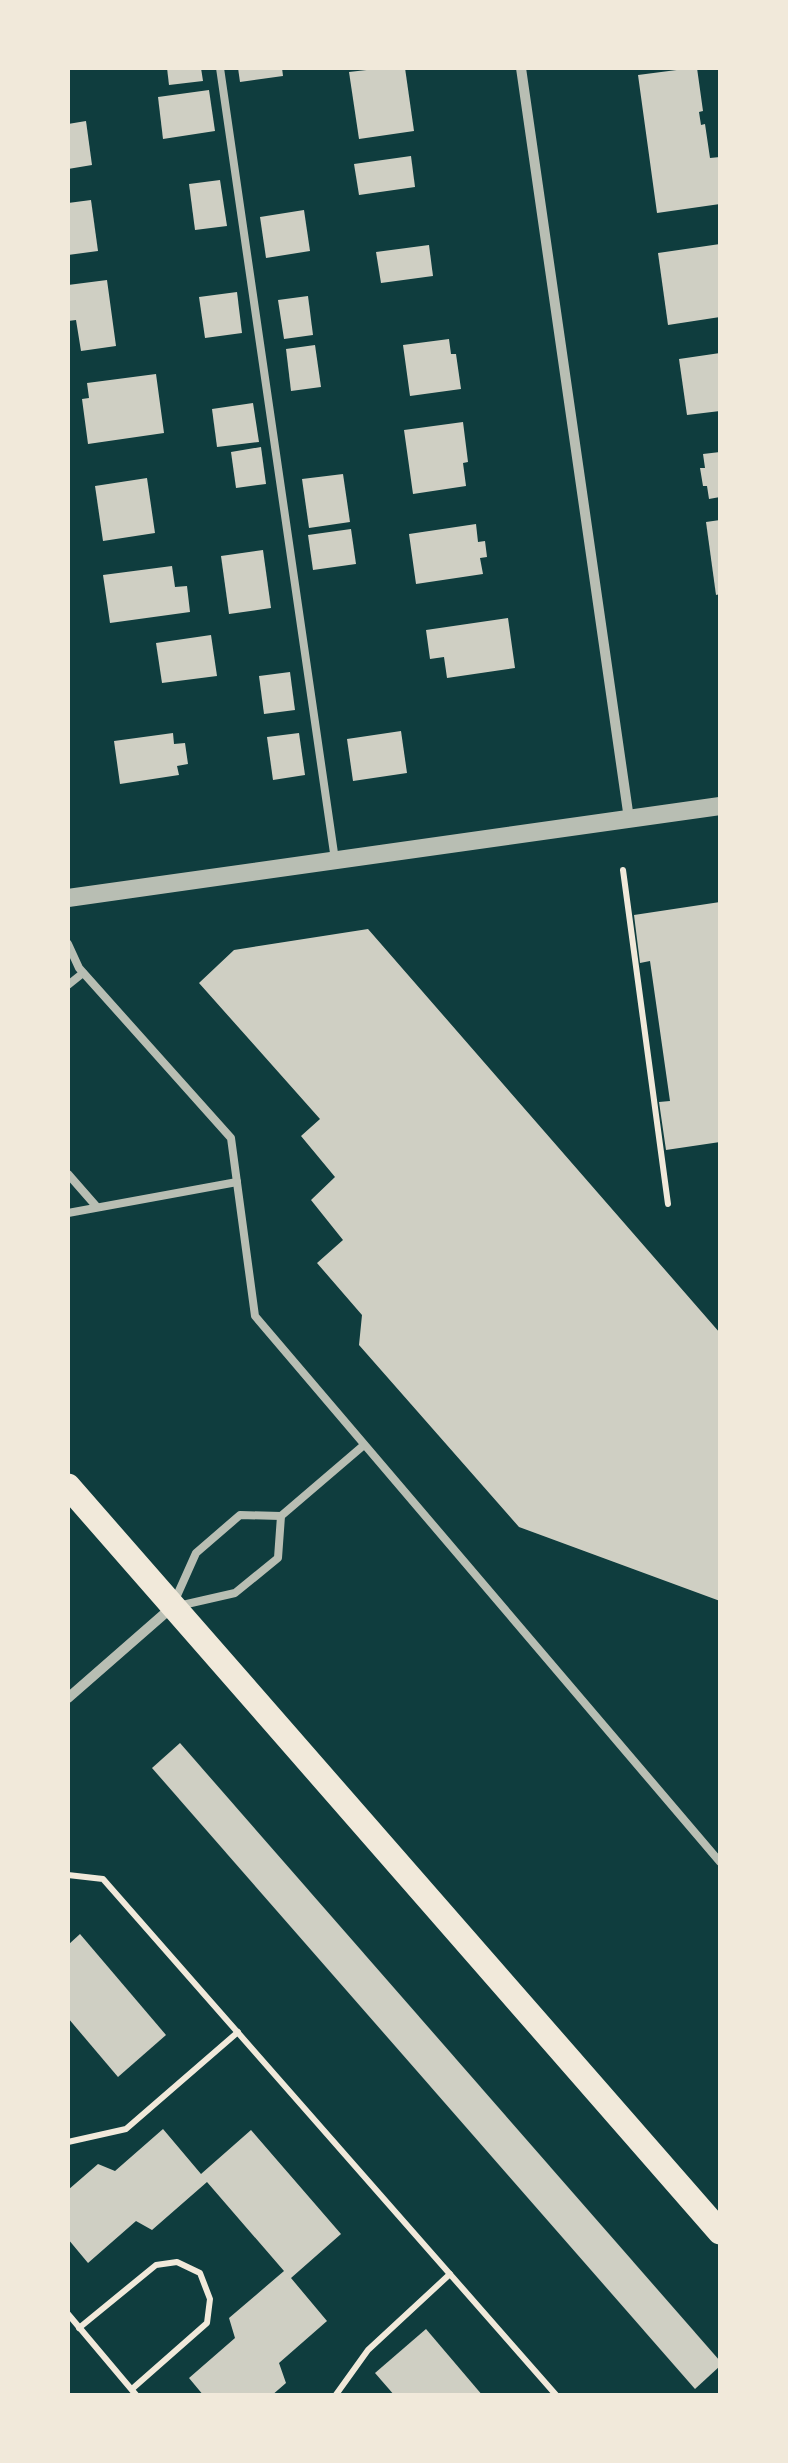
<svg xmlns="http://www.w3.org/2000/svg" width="788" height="2463" font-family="'Golos Text',sans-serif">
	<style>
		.building { fill: #cfcfc3 }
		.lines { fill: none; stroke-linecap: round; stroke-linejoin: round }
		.path { stroke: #f1e9da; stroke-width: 6 }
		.service { stroke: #b8beb3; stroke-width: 8 }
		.minor { stroke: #b8beb3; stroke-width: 10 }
		.tertiary { stroke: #b8beb3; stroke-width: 18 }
		.primary { stroke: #f1e9da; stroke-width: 25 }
	</style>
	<rect width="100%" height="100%" fill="#0f3d3e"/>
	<!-- building -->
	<g class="building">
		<path d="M167,68H201L203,81L169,85Z"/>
		<path d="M238,68H282L283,76L240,82Z"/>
		<path d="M384,68H405L414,131L359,139L349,72Z"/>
		<path d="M692,68H697L703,111L699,112L701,125L705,124L710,158L720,157V204L657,213L638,75Z"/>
		<path d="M209,90L215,131L163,139L158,97Z"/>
		<path d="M86,121L92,165L68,169V124Z"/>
		<path d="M411,156L415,187L359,195L354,164Z"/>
		<path d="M220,180L227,226L195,230L189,184Z"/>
		<path d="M91,200L98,251L68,255V203Z"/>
		<path d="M304,210L310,251L266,258L260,217Z"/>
		<path d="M720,244V317L668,325L658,253Z"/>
		<path d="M429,245L433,276L381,283L376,252Z"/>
		<path d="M107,280L116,346L81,351L76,320L68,321V285Z"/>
		<path d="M237,292L242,333L205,338L199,297Z"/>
		<path d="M308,296L313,335L284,339L278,300Z"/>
		<path d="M449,339L451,354H456L461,389L410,396L403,345Z"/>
		<path d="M315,345L321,387L291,391L286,349Z"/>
		<path d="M720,353V411L687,415L679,359Z"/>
		<path d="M156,374L164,433L88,444L82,399L89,398L87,383Z"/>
		<path d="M253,403L259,442L217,447L212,409Z"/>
		<path d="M463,422L468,462L463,463L466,486L413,494L404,430Z"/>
		<path d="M261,447L266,484L236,488L231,452Z"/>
		<path d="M720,452V497L709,499L707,486H703L700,468H705L703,454Z"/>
		<path d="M343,474L350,522L309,528L302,479Z"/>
		<path d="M147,478L155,533L103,541L95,486Z"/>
		<path d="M720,520V594L716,595L706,522Z"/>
		<path d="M476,524L478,542L485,541L487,557L480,558L483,574L416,584L409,534Z"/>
		<path d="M351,529L356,564L313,570L308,535Z"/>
		<path d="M263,550L271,608L229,614L221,556Z"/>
		<path d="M172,566L175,587L187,586L190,612L110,623L103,575Z"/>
		<path d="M508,618L515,668L447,678L444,657L430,659L426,630Z"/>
		<path d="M211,635L217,676L162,683L156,643Z"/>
		<path d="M290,672L295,710L264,714L259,676Z"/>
		<path d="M401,731L407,773L353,781L347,739Z"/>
		<path d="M173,733L174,744L185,743L188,764L177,766L179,775L120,784L114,741Z"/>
		<path d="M299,733L305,775L273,780L267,737Z"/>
		<path d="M720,902V1142L666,1150L659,1102L670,1101L650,961L640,963L634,915Z"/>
		<path d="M368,929L720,1333V1601L519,1527L359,1345L362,1315L317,1263L343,1240L311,1200L335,1177L301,1136L320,1119L199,983L234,950Z"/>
		<path d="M180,1743L720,2361V2366L695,2389L152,1768Z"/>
		<path d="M80,1934L166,2035L118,2077L68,2018V1945Z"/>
		<path d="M163,2129L201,2174L251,2130L341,2234L291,2278L327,2321L279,2363L286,2383L271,2396H204L189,2378L235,2338L229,2318L284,2271L207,2182L152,2230L136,2221L88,2263L68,2239V2190L98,2164L115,2171Z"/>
		<path d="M426,2329L483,2396H395L375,2373Z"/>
	</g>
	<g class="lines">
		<!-- path -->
		<g class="path">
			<path d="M623,870L668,1204"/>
			<path d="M68,1875L103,1879L557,2396"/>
			<path d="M68,2142L126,2129L238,2032"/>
			<path d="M68,2314L137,2396"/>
			<path d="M79,2328L156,2265L177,2262L200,2273L210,2299L207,2323L132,2389"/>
			<path d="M335,2396L368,2350L450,2274"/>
		</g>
		<!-- service -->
		<g class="service">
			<path d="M220,68L335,860"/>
			<path d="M68,944L79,968L231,1138L255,1316L720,1862"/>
			<path d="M68,985L83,973"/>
			<path d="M68,1174L96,1206"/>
			<path d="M68,1213L237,1182"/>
			<path d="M175,1600L196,1553L240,1515L281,1516L364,1445"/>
			<path d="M178,1606L235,1593L278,1558L281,1516"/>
		</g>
		<!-- minor -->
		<g class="minor">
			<path d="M521,68L629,819"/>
			<path d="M68,1698L171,1608"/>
		</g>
		<!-- tertiary -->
		<path class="tertiary" d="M68,898L720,806"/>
		<!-- primary -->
		<path class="primary" d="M68,1486L720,2232"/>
	</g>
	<!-- border -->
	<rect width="788" height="2463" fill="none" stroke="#f1e9da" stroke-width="140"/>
</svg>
